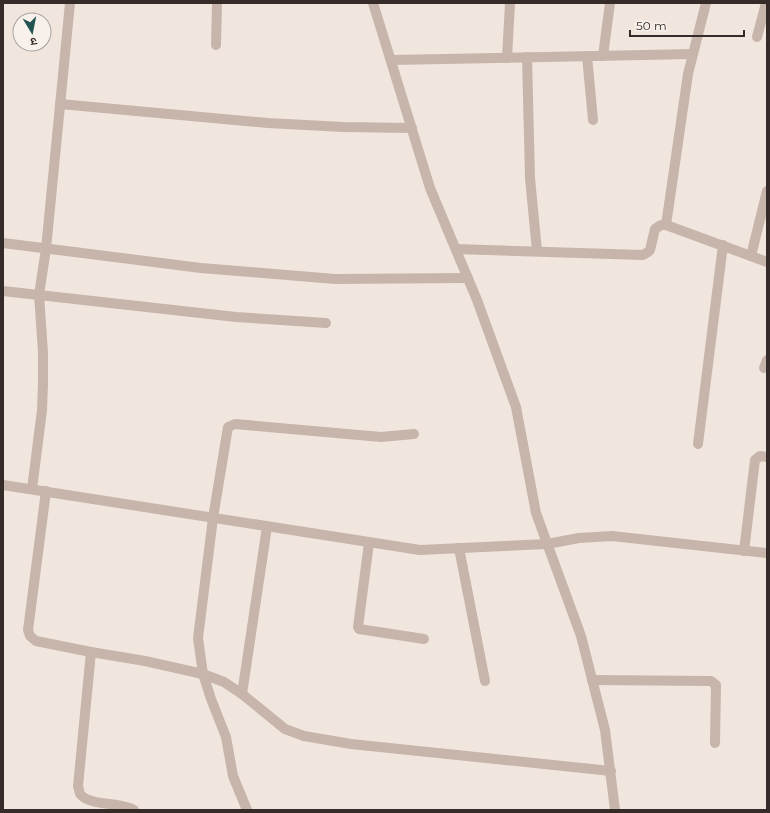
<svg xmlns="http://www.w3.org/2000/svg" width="770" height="813" font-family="Montserrat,'Noto Sans Devanagari',sans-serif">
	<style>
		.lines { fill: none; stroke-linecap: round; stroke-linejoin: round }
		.minor { stroke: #c7b5ab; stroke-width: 10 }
	</style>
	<rect width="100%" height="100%" fill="#f0e6de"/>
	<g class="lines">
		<!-- minor -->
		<g class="minor">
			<path d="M373,3L430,188L477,300L516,407L536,513L581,636L605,730L615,810"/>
			<path d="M706,3L688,74L666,225L767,262"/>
			<path d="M757,37L766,3"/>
			<path d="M216,45L217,3"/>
			<path d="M587,56L593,120"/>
			<path d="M603,56L610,3"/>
			<path d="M527,57L530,178L537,251"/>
			<path d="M507,58L510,3"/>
			<path d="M391,60L693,54"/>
			<path d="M60,104L268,123L343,127L412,128"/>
			<path d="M3,243L201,268L335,279L468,278"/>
			<path d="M456,249L643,255L648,252L650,250L655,229L661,225H666"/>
			<path d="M751,256L767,191"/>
			<path d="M3,291L236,317L326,323"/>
			<path d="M764,368L767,360"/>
			<path d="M698,444L723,245"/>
			<path d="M3,485L420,550L547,544L579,538L612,536L767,553"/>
			<path d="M32,489L42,410L43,384V352L39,295L46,249L70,3"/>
			<path d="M46,491L28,630L30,636L36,641L91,652L145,661L203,674L224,682L242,694L285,729L304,736L351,744L611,771"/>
			<path d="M369,543L358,627L359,629L424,639"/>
			<path d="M459,548L485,681"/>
			<path d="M744,551L755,460L760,456L767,457"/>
			<path d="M91,652L78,786C79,788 79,793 81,795C91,806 120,802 134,810"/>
			<path d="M592,680L711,681L716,685L715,743"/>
			<path d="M242,694L267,527"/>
			<path d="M247,810L233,776L226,737L211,699L203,674L198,638L213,518L228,427L235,424L381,437L414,434"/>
		</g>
	</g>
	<!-- border -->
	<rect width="770" height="813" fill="none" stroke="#352c29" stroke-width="8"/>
	<!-- north arrow -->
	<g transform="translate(32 32) rotate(170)"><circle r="19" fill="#f8f0ea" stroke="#aaa29d"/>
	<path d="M0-3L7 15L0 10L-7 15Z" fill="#235252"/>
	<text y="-6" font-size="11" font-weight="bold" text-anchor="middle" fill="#352c29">उ</text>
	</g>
	<!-- scale -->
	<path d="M630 30v6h114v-6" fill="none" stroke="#352c29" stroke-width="2"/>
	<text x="636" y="30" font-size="12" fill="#352c29" stroke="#f8f0ea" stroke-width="3" paint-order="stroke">50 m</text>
</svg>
